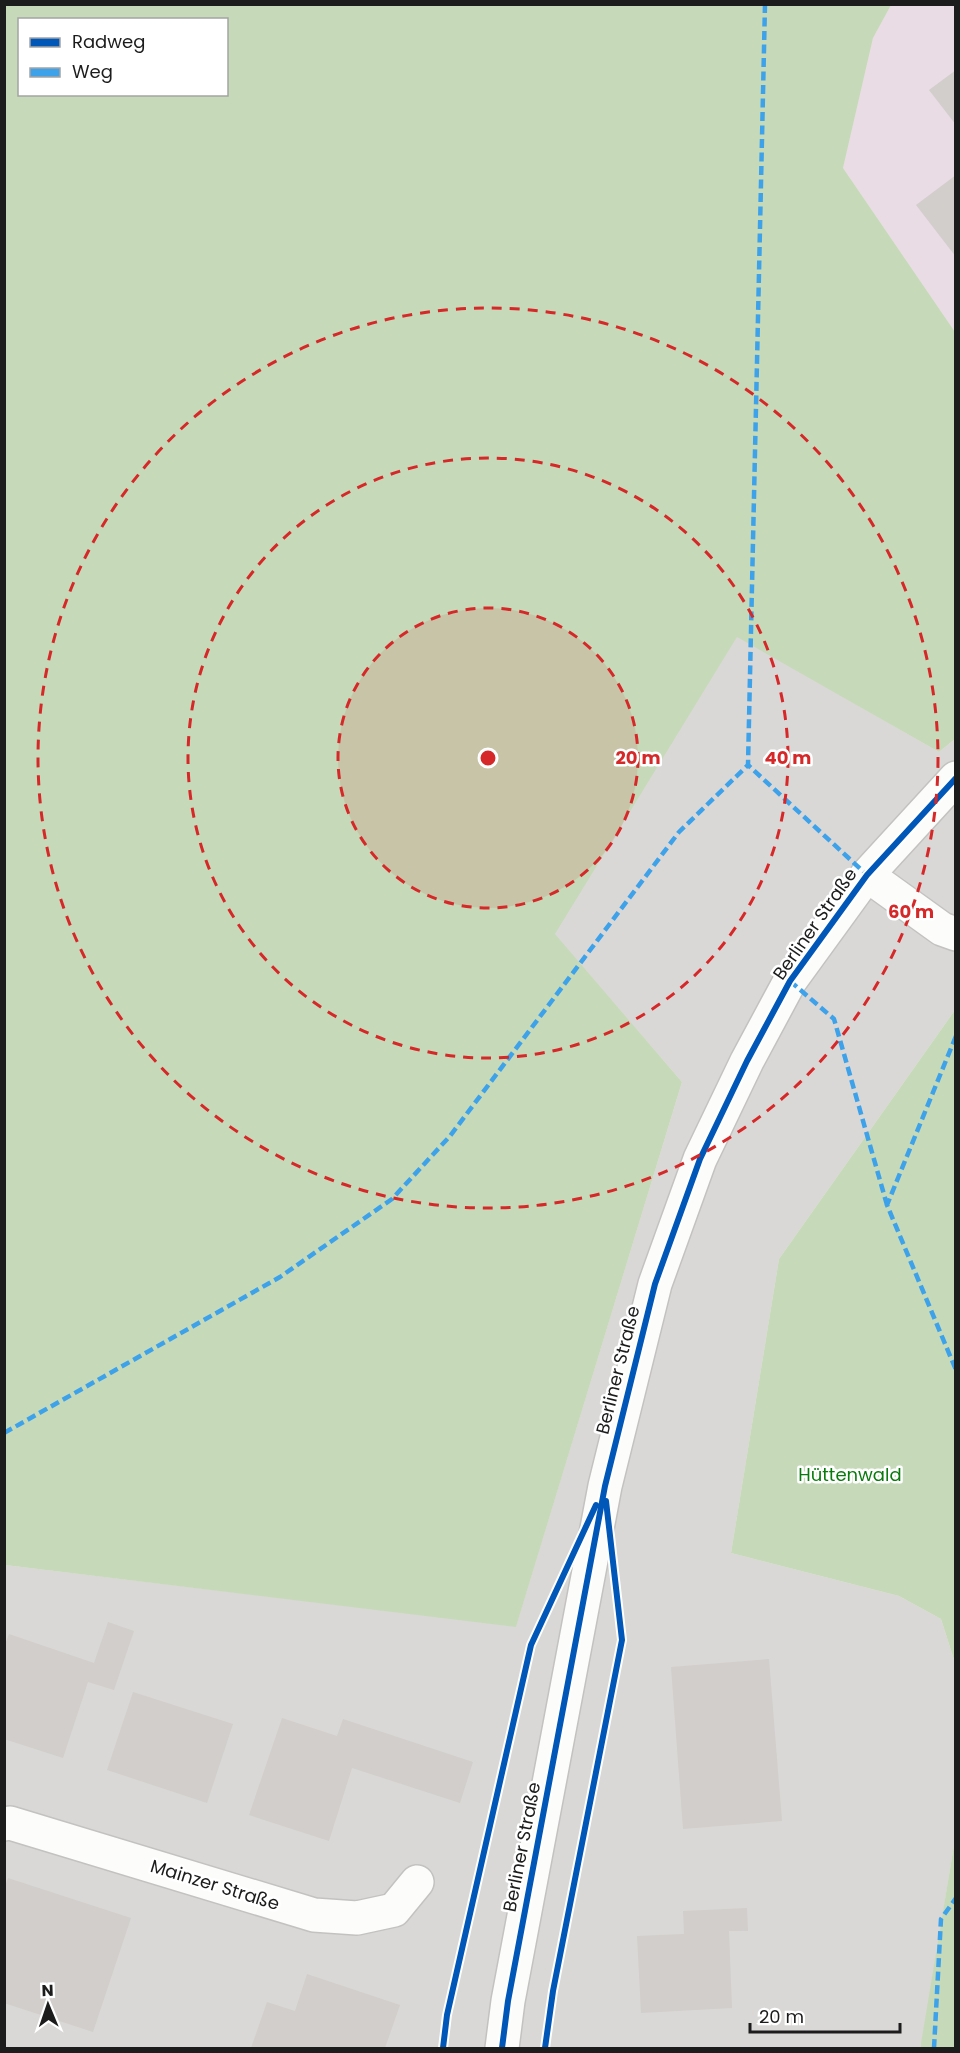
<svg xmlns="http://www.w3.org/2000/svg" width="960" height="2053" font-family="Poppins,sans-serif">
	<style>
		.residential { fill: #dad8d6 }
		.industrial { fill: #e9dce4 }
		.forest { fill: #c6dab9; fill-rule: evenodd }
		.building { fill: #d1cecb }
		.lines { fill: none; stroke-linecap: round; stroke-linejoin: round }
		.minor-casing { stroke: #c3c2c0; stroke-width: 36 }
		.minor { stroke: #fcfcfb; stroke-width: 33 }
		.quiet { stroke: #3da2ea; stroke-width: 4.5; stroke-dasharray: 9 4.5; stroke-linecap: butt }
		.cycleway-casing { stroke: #fff; stroke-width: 10 }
		.cycleway { stroke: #0057b8; stroke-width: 6 }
		.ring { fill: none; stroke: #d62828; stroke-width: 3; stroke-dasharray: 10 8 }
		.labels { text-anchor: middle; stroke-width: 5; stroke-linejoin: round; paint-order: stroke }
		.street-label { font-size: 18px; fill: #1c1c1c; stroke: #fff }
		.park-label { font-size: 18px; fill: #097b0d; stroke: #fff }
		.centre { fill: #d62828; stroke: #fff; stroke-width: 3 }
		.ring-label { font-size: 18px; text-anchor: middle; font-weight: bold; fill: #d62828; stroke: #fff; stroke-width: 5; stroke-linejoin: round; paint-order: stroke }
	</style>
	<rect width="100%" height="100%" fill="#ebe8e4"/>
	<!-- residential -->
	<path class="residential" d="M737,636L939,752L955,739V1010L779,1259L731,1553L899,1596L941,1619L955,1663V1839L921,2048H5V1565L516,1626L682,1082L554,934Z"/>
	<!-- industrial -->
	<path class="industrial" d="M891,5H955V332L843,168L873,38Z"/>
	<!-- forest -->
	<g class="forest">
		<path d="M5,4L891,5L873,38L843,168L955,332V739L939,752L737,637L555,934L682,1082L516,1627L5,1565ZM20,20H226V94H20Z"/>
		<path d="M955,1010V1663L941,1619L899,1596L731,1553L779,1259Z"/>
		<path d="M955,1839V2048H921V2043Z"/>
	</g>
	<!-- building -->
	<g class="building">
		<path d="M956,70V125L929,90Z"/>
		<path d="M956,175V257L916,205Z"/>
		<path d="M108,1622L134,1631L114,1690L88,1682L63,1758L4,1739V1647L9,1634L94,1663Z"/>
		<path d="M769,1659L782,1821L683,1829L671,1667Z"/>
		<path d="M133,1692L233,1724L207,1803L107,1770Z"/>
		<path d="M282,1718L337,1736L343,1719L473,1762L460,1803L352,1768L329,1841L249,1815Z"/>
		<path d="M8,1878L131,1918L93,2032L4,2003V1889Z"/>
		<path d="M747,1908L748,1931H729L732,2008L641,2013L637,1936L684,1934L683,1911Z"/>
		<path d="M307,1974L400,2005L385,2048H251L267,2002L295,2011Z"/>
	</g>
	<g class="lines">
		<!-- minor casing -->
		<g class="minor-casing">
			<g id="minor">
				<path d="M867,875L942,929L956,934"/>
				<path d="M4,1824L10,1823L314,1915L357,1918L394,1910L417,1882"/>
				<path d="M502,2048L508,2001L605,1486L655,1284L700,1159L747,1061L790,981L867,875L956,778"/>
			</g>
		</g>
		<!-- minor -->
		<use href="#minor" class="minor"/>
		<!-- quiet -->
		<g class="quiet">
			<path d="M765,4L748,765L867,875"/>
			<path d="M790,981L834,1019L887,1205"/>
			<path d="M956,1036L887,1205L956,1370"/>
			<path d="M4,1433L280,1277L392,1199L450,1136L679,832L748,765"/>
			<path d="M934,2048L941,1919L956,1898"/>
		</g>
		<!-- cycleway casing -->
		<g class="cycleway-casing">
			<g id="cycleway">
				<path d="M443,2048L447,2015L531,1645L596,1505"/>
				<path d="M502,2048L508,2001L605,1486L655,1284L700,1159L747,1061L790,981L867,875L956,778"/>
				<path d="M545,2048L553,1991L622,1640L606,1501"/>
			</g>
		</g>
		<!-- cycleway -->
		<use href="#cycleway" class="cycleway"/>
	</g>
	<!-- distance rings -->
	<circle cx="488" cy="758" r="150" fill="#d62828" fill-opacity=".12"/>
	<g class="ring">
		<circle cx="488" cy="758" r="150"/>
		<circle cx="488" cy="758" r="300"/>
		<circle cx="488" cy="758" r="450"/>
	</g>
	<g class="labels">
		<!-- street labels -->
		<g class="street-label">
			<text transform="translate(815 924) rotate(-55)" y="6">Berliner Straße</text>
			<text transform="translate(618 1370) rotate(-76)" y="6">Berliner Straße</text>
			<text transform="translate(522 1847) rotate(-79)" y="6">Berliner Straße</text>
			<text transform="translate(215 1885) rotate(17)" y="6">Mainzer Straße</text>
		</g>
		<!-- park labels -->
		<g class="park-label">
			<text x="850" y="1481">Hüttenwald</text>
		</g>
	</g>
	<circle cx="488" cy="758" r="9" class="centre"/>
	<g class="ring-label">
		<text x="638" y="764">20 m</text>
		<text x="788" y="764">40 m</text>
		<text x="911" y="918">60 m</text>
	</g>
	<!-- border -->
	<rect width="960" height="2053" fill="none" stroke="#1c1c1c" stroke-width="12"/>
	<!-- legend -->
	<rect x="18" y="18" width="210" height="78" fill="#ffffff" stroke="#a4a4a4" stroke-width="1.5"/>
	<rect x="30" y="38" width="30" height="9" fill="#0057b8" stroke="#a4a4a4" stroke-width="1.5"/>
	<text x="72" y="48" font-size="18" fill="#1c1c1c">Radweg</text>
	<rect x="30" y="68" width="30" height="9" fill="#3da2ea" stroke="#a4a4a4" stroke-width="1.5"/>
	<text x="72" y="78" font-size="18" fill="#1c1c1c">Weg</text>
	<!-- north arrow -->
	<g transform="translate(48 2005) rotate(358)" stroke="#ffffff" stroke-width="4.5" paint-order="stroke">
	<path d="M0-4.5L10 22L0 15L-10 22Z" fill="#1c1c1c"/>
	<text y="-9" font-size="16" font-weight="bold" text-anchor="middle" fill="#1c1c1c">N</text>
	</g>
	<!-- scale -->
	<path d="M750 2023v9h150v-9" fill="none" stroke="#1c1c1c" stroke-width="3"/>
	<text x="759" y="2023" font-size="18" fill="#1c1c1c" stroke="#ffffff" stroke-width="4.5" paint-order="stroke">20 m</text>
</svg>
